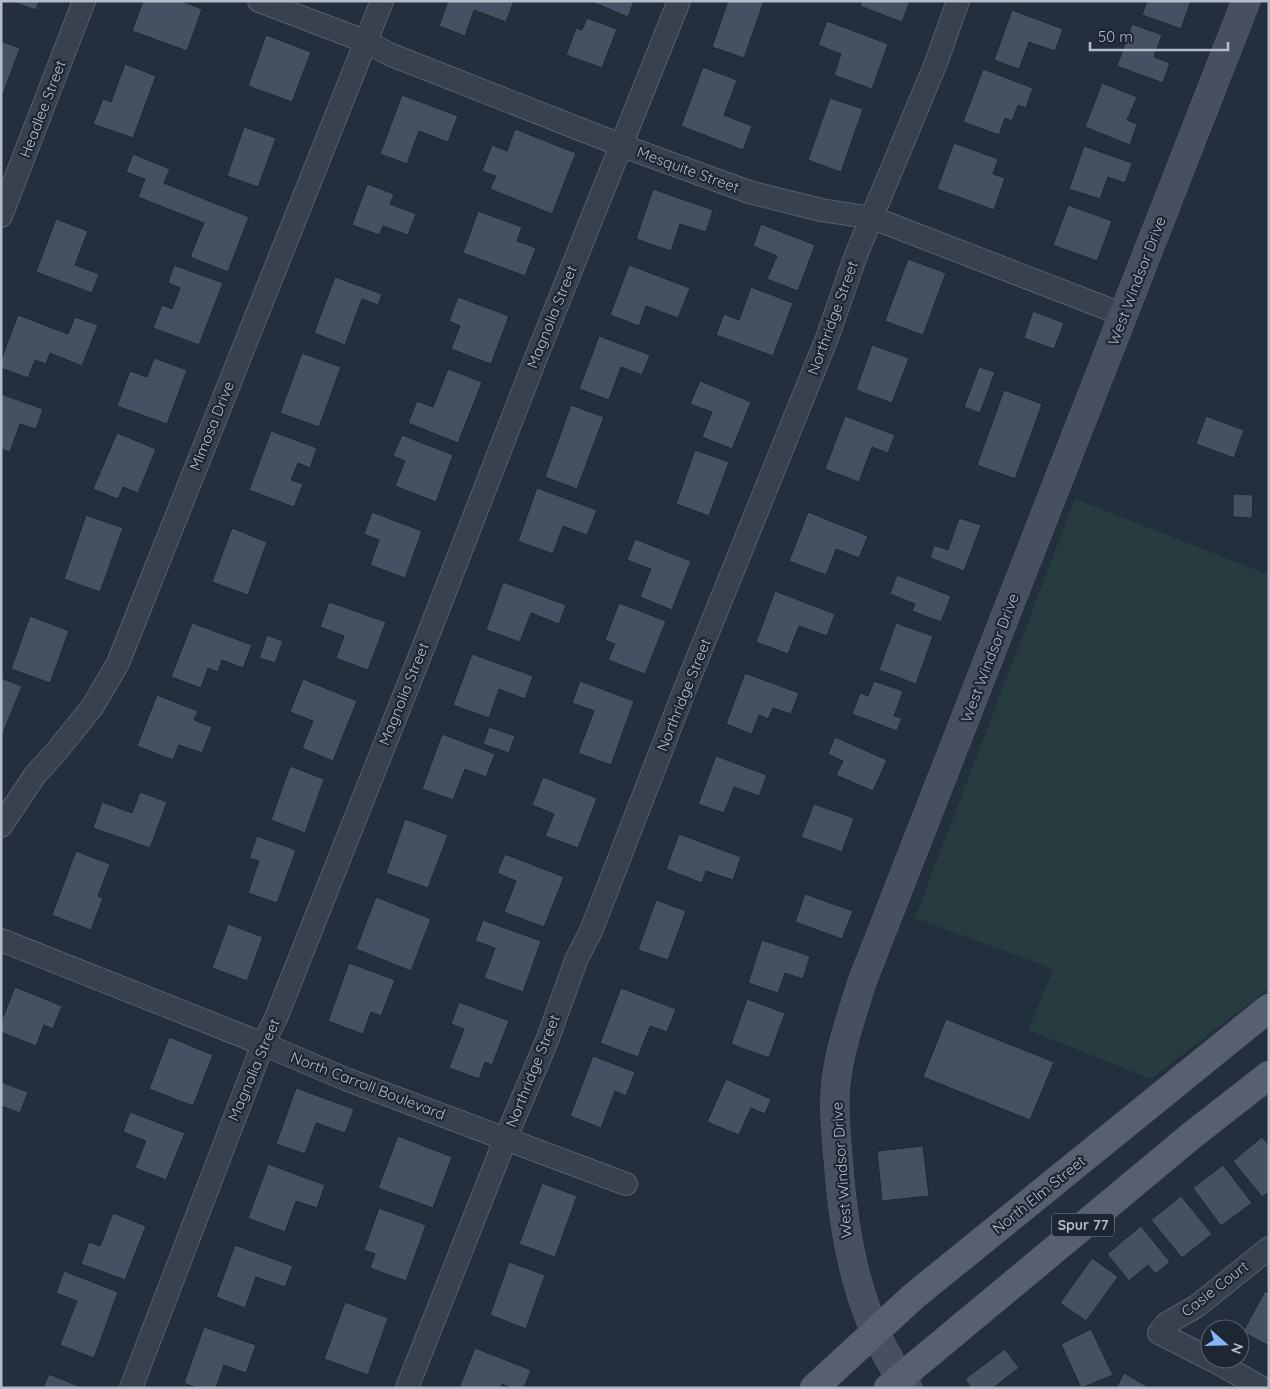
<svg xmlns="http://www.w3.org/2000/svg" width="1270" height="1389" font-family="Quicksand,sans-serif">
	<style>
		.green { fill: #263c3f }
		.building { fill: #455162; stroke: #1f2835 }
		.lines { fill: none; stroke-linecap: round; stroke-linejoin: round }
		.street-casing { stroke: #565f6c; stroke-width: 24 }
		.secondary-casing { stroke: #565f6c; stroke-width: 29 }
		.primary-casing { stroke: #414a57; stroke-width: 29 }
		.street { stroke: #38414e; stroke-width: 22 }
		.secondary { stroke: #465061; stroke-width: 28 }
		.primary { stroke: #56606e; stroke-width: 28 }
		.labels { text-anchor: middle; stroke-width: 4.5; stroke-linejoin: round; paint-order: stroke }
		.shield { fill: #1d2633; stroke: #878f9c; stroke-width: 1 }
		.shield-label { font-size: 14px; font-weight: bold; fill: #b4bcc9 }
		.street-label { font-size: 15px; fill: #b4bcc9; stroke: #1d2633 }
	</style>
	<rect width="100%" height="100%" fill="#242f3e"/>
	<!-- green -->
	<path class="green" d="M1075,499L1269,575V988L1151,1079L1028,1030L1054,969L915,918Z"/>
	<!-- building -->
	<g class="building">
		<path d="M11,1H39L36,10Z"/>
		<path d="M143,1H181L202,9L187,51L132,31Z"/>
		<path d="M448,1H514L506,22L474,10L465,36L439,26Z"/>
		<path d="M590,1H634L628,17Z"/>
		<path d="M728,1H764L744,58L712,47Z"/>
		<path d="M862,1H910L902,22L860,6Z"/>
		<path d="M1147,1H1191L1181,29L1142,15Z"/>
		<path d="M1012,10L1063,29L1055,51L1029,42L1019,69L994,60Z"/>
		<path d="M587,18L617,29L602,68L566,55L576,28L582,30Z"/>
		<path d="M827,21L888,44L872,89L834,75L841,54L818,45Z"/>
		<path d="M1132,24L1162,35L1154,57L1170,63L1163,83L1117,66Z"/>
		<path d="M266,35L311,52L292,102L248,86Z"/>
		<path d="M1,41L20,48L3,94L1,93Z"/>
		<path d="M125,64L156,76L133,138L93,124L103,99L111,102Z"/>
		<path d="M703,67L737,80L724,115L752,126L743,150L681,126Z"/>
		<path d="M983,69L1033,88L1026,108L1018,105L1012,121L1005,118L999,135L963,122Z"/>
		<path d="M1102,83L1137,97L1127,120L1137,124L1130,145L1085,127Z"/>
		<path d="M402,95L458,116L448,142L419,131L407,164L380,154Z"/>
		<path d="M830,98L863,109L841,172L808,160Z"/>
		<path d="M244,127L276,138L258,187L227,176Z"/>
		<path d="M515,129L576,153L552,214L490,189L496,176L482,171L492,145L507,151Z"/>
		<path d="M954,143L998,159L993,174L1005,178L994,210L937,189Z"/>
		<path d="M1084,146L1132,163L1125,183L1108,177L1100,199L1069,189Z"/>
		<path d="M133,154L170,169L164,183L249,217L228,272L190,257L204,223L138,197L145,179L126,172Z"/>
		<path d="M367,184L394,194L390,204L416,214L408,235L383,226L379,235L352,225Z"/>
		<path d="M653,189L713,210L706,232L680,224L671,251L636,239Z"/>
		<path d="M1068,205L1112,221L1097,261L1053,245Z"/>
		<path d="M478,211L522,227L517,241L536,248L525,276L463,253Z"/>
		<path d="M56,219L88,231L75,265L99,274L92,293L36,272Z"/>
		<path d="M761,224L815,245L798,291L767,279L777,256L753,246Z"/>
		<path d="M908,259L946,273L923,335L885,321Z"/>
		<path d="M174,265L223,283L199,345L153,328L162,305L172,309L180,288L168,283Z"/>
		<path d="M629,265L690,288L678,318L646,306L639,326L610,315Z"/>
		<path d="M335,277L382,294L378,305L362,299L345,345L314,333Z"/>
		<path d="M751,287L793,303L773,356L716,335L724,314L739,320Z"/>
		<path d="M458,297L509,316L491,364L451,349L460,326L449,321Z"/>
		<path d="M1033,311L1064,323L1054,349L1024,338Z"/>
		<path d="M18,315L68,334L75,317L98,325L82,366L50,353L46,364L35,360L28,378L1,368V360Z"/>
		<path d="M599,336L650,355L642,375L621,367L609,400L579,389Z"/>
		<path d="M872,345L909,358L892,403L856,390Z"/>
		<path d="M302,353L341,367L319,427L280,413Z"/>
		<path d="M154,358L187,370L167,424L117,406L130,371L147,377Z"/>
		<path d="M979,367L995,372L980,413L964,407Z"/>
		<path d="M448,369L482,382L458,443L408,423L417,401L433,407Z"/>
		<path d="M700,381L751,402L732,449L702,437L712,412L690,404Z"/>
		<path d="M1004,390L1042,404L1015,479L977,465Z"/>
		<path d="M1,394L43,409L36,429L20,424L10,452L1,449Z"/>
		<path d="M571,405L604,417L577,489L545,477Z"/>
		<path d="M845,416L895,435L888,453L872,447L859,482L825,469Z"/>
		<path d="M1206,416L1244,430L1234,458L1196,444Z"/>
		<path d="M271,431L317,448L310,468L298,463L291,480L303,484L294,507L249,490Z"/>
		<path d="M117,433L156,449L138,493L123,487L118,499L93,489Z"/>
		<path d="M402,435L453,455L436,502L395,486L405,461L393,456Z"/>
		<path d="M695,450L729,462L709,516L676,504Z"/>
		<path d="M537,488L597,510L587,535L563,526L553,554L518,541Z"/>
		<path d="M1233,494L1253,495L1252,518L1233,517Z"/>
		<path d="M372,512L422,531L405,578L370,565L379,540L364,534Z"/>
		<path d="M808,512L868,536L859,558L836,549L826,575L789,561Z"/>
		<path d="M86,515L123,528L100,592L64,579Z"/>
		<path d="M959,518L981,525L964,571L930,558L934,545L948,550Z"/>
		<path d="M232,528L267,542L248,595L212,582Z"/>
		<path d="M635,539L691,561L672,610L640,597L651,569L627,560Z"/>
		<path d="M897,575L951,596L941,622L912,611L915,604L890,594Z"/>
		<path d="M503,582L566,605L559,624L531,613L520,642L486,630Z"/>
		<path d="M775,591L835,614L827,636L799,626L788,654L756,642Z"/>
		<path d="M329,602L386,622L368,670L336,658L344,636L320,627Z"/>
		<path d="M619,603L666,621L645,674L608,660L615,644L605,640Z"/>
		<path d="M30,616L69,631L50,683L11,669Z"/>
		<path d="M192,623L252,645L243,668L222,660L218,672L208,668L201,688L171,677Z"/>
		<path d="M896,623L933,636L916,684L879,670Z"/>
		<path d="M267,635L283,641L275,663L259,658Z"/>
		<path d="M472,654L533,676L525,699L499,689L489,718L453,705Z"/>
		<path d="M745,673L799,693L791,714L773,708L768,719L759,715L752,734L726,724Z"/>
		<path d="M1,678L22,686L1,738Z"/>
		<path d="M303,679L357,701L333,761L302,748L313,721L290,712Z"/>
		<path d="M580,681L634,701L611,765L578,753L594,711L572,703Z"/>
		<path d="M874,681L903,691L894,716L902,718L897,731L852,714L860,693L868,696Z"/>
		<path d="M157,695L198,711L194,720L212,727L202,753L179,745L173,760L137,746Z"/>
		<path d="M489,727L515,736L509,753L483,744Z"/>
		<path d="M442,734L495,754L486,777L465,769L453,800L422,789Z"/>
		<path d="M835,737L887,760L873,791L836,775L843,761L828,754Z"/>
		<path d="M716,756L767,775L759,796L734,787L724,813L698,804Z"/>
		<path d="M290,766L324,779L305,833L271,820Z"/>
		<path d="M543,777L597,798L578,848L545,836L554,814L532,805Z"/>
		<path d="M140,792L167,802L150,848L93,828L102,802L132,813Z"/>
		<path d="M814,804L854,818L842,852L801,837Z"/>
		<path d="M405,819L448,835L428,888L386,873Z"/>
		<path d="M679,834L741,857L733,880L706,871L702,883L666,869Z"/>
		<path d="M257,836L296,850L277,903L248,893L259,861L249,858Z"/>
		<path d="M76,851L110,864L98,896L103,898L91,930L52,915Z"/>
		<path d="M505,854L564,877L544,927L504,912L516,881L497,873Z"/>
		<path d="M805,894L853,911L842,939L795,922Z"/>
		<path d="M376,897L431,919L411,971L356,949Z"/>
		<path d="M656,900L686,911L668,960L638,950Z"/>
		<path d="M483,920L541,941L523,992L484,978L495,948L475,941Z"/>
		<path d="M228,924L263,937L247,981L212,968Z"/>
		<path d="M762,940L810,956L803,979L785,973L778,993L748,983Z"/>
		<path d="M349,963L395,980L381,1016L371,1012L363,1034L328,1021Z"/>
		<path d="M15,987L62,1006L53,1029L44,1025L36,1046L1,1032V1017H3Z"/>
		<path d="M621,988L676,1009L667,1032L650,1026L638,1057L600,1043Z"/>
		<path d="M747,999L785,1013L769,1058L731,1044Z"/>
		<path d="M459,1002L509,1021L492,1065L485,1062L479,1079L449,1068L464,1029L451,1024Z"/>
		<path d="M946,1019L1054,1062L1030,1120L923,1077Z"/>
		<path d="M169,1037L213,1055L193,1106L149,1089Z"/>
		<path d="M593,1056L635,1072L626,1096L615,1091L601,1128L570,1116Z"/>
		<path d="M726,1079L771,1099L765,1114L751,1108L739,1135L707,1122Z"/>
		<path d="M1,1082L28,1092L20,1113L1,1106Z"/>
		<path d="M296,1088L354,1109L345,1133L316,1123L305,1154L276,1144Z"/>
		<path d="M130,1112L185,1133L166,1180L135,1168L146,1141L123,1132Z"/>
		<path d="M398,1136L452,1157L433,1208L378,1188Z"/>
		<path d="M1262,1137L1269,1145V1192L1262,1197L1233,1161Z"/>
		<path d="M923,1146L929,1196L882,1201L877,1151Z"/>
		<path d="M268,1164L325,1185L317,1208L296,1201L285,1232L248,1218Z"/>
		<path d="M1223,1165L1252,1203L1221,1226L1193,1188Z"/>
		<path d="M542,1183L577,1196L555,1257L519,1244Z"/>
		<path d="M1181,1196L1212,1234L1182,1258L1151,1220Z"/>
		<path d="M379,1208L426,1225L406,1281L370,1268L375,1254L364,1250Z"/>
		<path d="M113,1213L146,1226L125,1280L81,1264L89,1242L100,1246Z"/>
		<path d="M1141,1226L1170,1262L1155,1274L1148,1265L1129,1281L1107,1254Z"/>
		<path d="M235,1245L293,1266L285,1287L256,1277L245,1308L216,1297Z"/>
		<path d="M1092,1258L1118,1277L1086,1321L1060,1303Z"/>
		<path d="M509,1262L545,1275L526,1329L490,1315Z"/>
		<path d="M64,1271L118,1292L94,1358L60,1345L77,1301L56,1293Z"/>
		<path d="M1265,1291L1269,1293V1346L1243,1332Z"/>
		<path d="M345,1302L388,1318L368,1375L324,1359Z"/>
		<path d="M204,1327L256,1345L246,1373L224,1365L216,1388H197L184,1383Z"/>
		<path d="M1091,1329L1113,1375L1081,1388L1061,1344Z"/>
		<path d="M475,1348L531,1370L524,1388H511L502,1384L500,1388H459Z"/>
		<path d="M1005,1349L1019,1368L993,1388H971L965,1379Z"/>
		<path d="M1124,1373L1150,1388H1116Z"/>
		<path d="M49,1374L83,1388H43Z"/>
	</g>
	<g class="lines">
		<!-- street casing -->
		<g class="street-casing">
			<g id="street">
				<path d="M259,1L367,42L389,54L623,146L749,192L821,210L873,218L1124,315"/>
				<path d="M1,216L84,1"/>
				<path d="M1,826L35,775L56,752L93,706L118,663L382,1"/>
				<path d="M1,940L263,1044L348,1080L626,1184"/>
				<path d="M1210,1359L1159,1333L1166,1324L1197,1306L1269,1248"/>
				<path d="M1211,1359L1262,1388"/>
				<path d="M131,1388L263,1044L276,1018L425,643L535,360L679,1"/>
				<path d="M407,1388L505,1140L548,1038L577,958L591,931L687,684L827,338L856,255L936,63L958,1"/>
			</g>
		</g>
		<!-- secondary casing -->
		<g class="secondary-casing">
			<path id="secondary" d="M908,1388C858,1321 844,1239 838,1158C836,1133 833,1106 836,1082C840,1047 852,1015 862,982L1246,1"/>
		</g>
		<!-- primary casing -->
		<g class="primary-casing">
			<g id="primary">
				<path d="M814,1388L914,1296L1269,1008"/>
				<path d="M888,1388L1191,1136L1269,1075"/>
			</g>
		</g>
		<!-- street -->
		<use href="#street" class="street"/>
		<!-- secondary -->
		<use href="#secondary" class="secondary"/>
		<!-- primary -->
		<use href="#primary" class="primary"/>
	</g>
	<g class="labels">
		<!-- shield labels -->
		<rect class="shield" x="1052" y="1213.5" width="62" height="23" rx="4"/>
		<g class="shield-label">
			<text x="1083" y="1230">Spur 77</text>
		</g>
		<!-- street labels -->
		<g class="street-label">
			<text transform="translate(43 109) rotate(-69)" y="5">Headlee Street</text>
			<text transform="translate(688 170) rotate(20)" y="5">Mesquite Street</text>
			<text transform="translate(1137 281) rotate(-69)" y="5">West Windsor Drive</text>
			<text transform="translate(552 317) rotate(-68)" y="5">Magnolia Street</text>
			<text transform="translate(833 318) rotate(-70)" y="5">Northridge Street</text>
			<text transform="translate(212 426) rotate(-68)" y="5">Mimosa Drive</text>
			<text transform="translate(990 658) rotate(-69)" y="5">West Windsor Drive</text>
			<text transform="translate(404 694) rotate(-68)" y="5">Magnolia Street</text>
			<text transform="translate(684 695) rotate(-68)" y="5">Northridge Street</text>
			<text transform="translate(254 1070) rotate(-67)" y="5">Magnolia Street</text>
			<text transform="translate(533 1071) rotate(-68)" y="5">Northridge Street</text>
			<text transform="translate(368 1086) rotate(21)" y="5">North Carroll Boulevard</text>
			<text transform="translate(842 1170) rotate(-94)" y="5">West Windsor Drive</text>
			<text transform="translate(1039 1195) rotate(-39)" y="5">North Elm Street</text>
			<text transform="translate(1215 1289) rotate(-38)" y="5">Casie Court</text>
		</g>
	</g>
	<!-- border -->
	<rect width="1270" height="1389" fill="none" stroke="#b4bcc9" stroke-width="5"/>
	<!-- north arrow -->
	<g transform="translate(1225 1344) rotate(110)"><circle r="24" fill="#1d2633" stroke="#59626f"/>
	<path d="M0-4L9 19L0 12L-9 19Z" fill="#8ab4f8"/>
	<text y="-8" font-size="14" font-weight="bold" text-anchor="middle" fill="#b4bcc9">N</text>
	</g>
	<!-- scale -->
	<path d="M1090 42v8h138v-8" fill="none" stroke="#b4bcc9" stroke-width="2.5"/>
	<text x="1098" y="42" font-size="15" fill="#b4bcc9" stroke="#1d2633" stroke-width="4" paint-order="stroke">50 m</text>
</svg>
